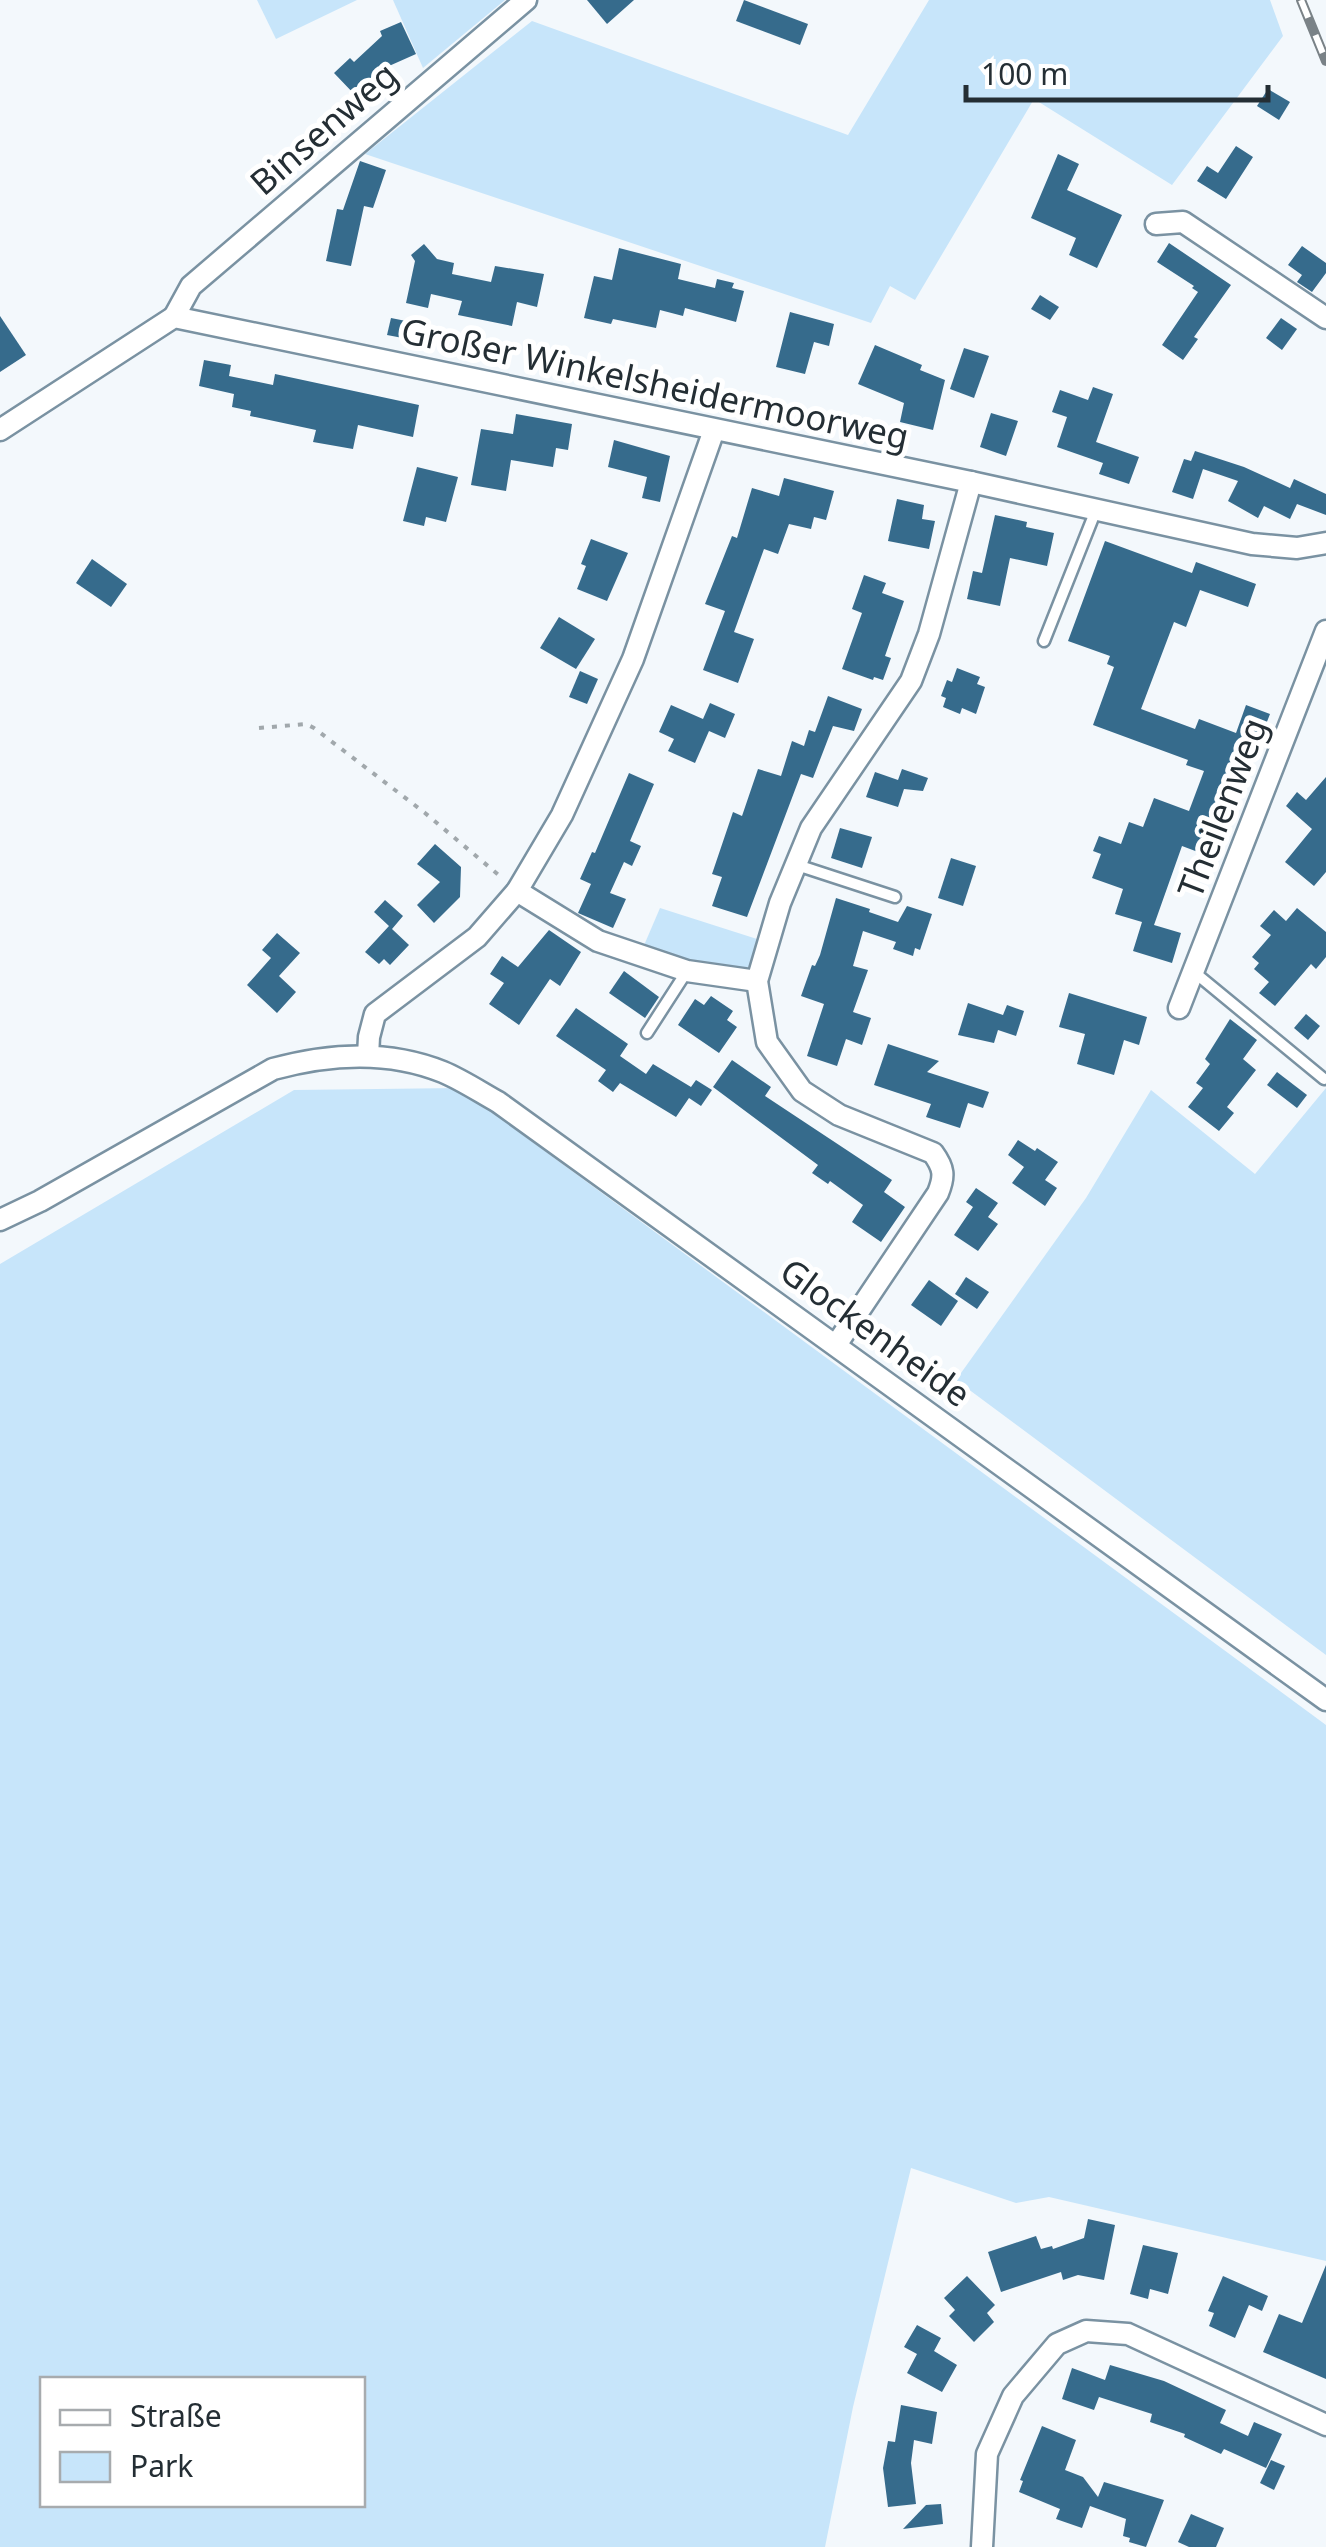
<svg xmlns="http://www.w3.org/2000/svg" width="1326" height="2547" font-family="'Noto Sans',sans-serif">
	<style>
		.green { fill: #c7e5fa; fill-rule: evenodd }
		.building { fill: #366b8c }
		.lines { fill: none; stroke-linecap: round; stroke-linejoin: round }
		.service-casing { stroke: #7a92a2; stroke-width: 15 }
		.minor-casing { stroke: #7a92a2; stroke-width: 25 }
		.path { stroke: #a1a8ac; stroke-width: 4; stroke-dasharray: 5 8; stroke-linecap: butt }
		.service { stroke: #fff; stroke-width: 10 }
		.minor { stroke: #fff; stroke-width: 20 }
		.rail-casing { stroke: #7a8287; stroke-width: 10 }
		.rail { stroke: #fff; stroke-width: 6; stroke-dasharray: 19; stroke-linecap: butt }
		.labels { text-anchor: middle; stroke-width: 10; stroke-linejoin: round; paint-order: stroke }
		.street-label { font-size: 35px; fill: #242e34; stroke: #fff }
	</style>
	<rect width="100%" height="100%" fill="#f3f8fc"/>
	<!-- green -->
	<g class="green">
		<path d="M257,0H357L276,39Z"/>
		<path d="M393,0H505L423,68Z"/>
		<path d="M929,0H1270L1283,36L1172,185L1034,99L915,300L890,286L871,323L365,154L532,21L848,135Z"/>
		<path d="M660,908L757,939L750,965L743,971L718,969L642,950Z"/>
		<path d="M459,1088L1326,1725V2261L1049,2197L1016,2203L911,2168L853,2407L825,2547H0V1264L294,1090ZM42,2380H362V2504H42Z"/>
		<path d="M1326,1088V1655L956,1380L1086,1198L1151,1090L1255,1174Z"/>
	</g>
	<!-- building -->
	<g class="building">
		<path d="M587,0H634L607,24Z"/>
		<path d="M744,0L808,24L800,45L736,21Z"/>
		<path d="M401,22L416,54L380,70L384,75L356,96L334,73L350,58L354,62L382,36L380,31Z"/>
		<path d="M1268,89L1290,102L1279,120L1257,106Z"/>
		<path d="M1236,146L1253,157L1226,199L1197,181L1207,166L1218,173Z"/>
		<path d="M1058,154L1079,164L1067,190L1122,215L1097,268L1069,255L1076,238L1031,218Z"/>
		<path d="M360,161L386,170L373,208L364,206L351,266L326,261L337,209L343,210Z"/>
		<path d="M1169,243L1231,285L1194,337L1198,339L1183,360L1162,345L1198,292L1192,288L1194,286L1157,262Z"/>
		<path d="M424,244L437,259L454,263L452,274L491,282L495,266L544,274L537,307L517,302L512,326L458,315L462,301L431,294L428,308L406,303L415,261L411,255Z"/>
		<path d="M1302,246L1326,263V273L1312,292L1297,282L1302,275L1288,265Z"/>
		<path d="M619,248L681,264L678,279L715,288L717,279L734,283L732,288L744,291L736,322L685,308L683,316L660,310L656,328L613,319L611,324L584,318L594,276L612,280Z"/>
		<path d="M1040,295L1059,307L1050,320L1031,309Z"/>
		<path d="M790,312L834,324L829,346L814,342L805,374L776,367Z"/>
		<path d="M0,316L26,355L0,372Z"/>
		<path d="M391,318L411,322L408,339L387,335Z"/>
		<path d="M1281,318L1297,329L1282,350L1266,338Z"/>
		<path d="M875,345L922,365L920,370L945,380L933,430L900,422L904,403L858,384Z"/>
		<path d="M964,348L989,356L974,398L950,389Z"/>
		<path d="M204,360L231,365L229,376L273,385L275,374L419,405L413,437L358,425L353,449L313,442L316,430L250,416L251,411L232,407L234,394L199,386Z"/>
		<path d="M1093,387L1113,394L1096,442L1139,457L1129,484L1099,474L1103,463L1057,447L1067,417L1052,412L1060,390L1088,400Z"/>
		<path d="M991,413L1018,421L1006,456L980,447Z"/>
		<path d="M516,414L572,424L568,450L556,448L553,467L511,460L506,491L471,485L481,429L513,434Z"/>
		<path d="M614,440L670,456L660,502L642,498L647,477L608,467Z"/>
		<path d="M1195,451L1244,467L1290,488L1294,479L1326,494V515L1297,504L1290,519L1264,506L1258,518L1228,501L1238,481L1203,469L1193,499L1172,492L1184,459L1191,461Z"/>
		<path d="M417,467L458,477L446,522L426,517L424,526L403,521Z"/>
		<path d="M784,478L834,491L826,520L814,517L811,529L789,524L778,554L764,549L734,632L754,639L738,683L703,670L725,611L705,604L732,536L737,538L752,488L779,496Z"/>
		<path d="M897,499L924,505L922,519L935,521L929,549L888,541Z"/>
		<path d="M995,515L1027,522L1026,527L1054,533L1047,566L1010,558L1000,606L967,599L973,571L982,573Z"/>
		<path d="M591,539L628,553L607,601L577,589L586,566L581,564Z"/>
		<path d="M1105,541L1192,573L1196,562L1256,584L1248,607L1200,590L1186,627L1174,622L1141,709L1195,729L1199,719L1236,733L1246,705L1270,714L1263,732L1260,731L1230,818L1212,811L1198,852L1182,846L1154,925L1181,933L1172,963L1133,951L1142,922L1115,914L1123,889L1092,878L1101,854L1093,851L1099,836L1121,844L1129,822L1143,827L1154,798L1189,811L1204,771L1186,765L1188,760L1093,725L1114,667L1107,664L1110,656L1068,641Z"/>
		<path d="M92,559L127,584L111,607L76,583Z"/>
		<path d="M864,575L886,583L882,593L904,601L885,656L891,658L883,680L874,677L873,680L842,669L862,613L852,609Z"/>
		<path d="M559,617L595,639L576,669L540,648Z"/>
		<path d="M957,668L980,677L977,684L985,687L976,714L962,708L960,714L943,707L946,698L941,696L947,680L952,682Z"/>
		<path d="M580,671L598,679L587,704L569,697Z"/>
		<path d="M828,696L862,709L854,731L833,726L813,778L801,774L747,917L712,906L722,877L712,874L733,812L742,816L758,769L781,776L792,741L804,746L809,730L815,732Z"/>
		<path d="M710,703L735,714L725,738L709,731L695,763L668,751L674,739L659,732L671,705L703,719Z"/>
		<path d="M902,769L928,778L923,791L904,789L898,807L866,797L875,772L898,780Z"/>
		<path d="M629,773L654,784L630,841L641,846L632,866L624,862L610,893L626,899L613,928L578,913L591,884L580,879L592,852L595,853Z"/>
		<path d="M1326,777V872L1314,886L1285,862L1312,829L1286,806L1297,792L1306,800Z"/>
		<path d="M840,828L872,837L862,868L831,858Z"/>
		<path d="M435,844L461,867L460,897L434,923L417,905L440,882L417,864Z"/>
		<path d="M951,858L976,866L963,906L938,898Z"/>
		<path d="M836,898L870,909L869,912L898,922L907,906L932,914L920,950L915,948L913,956L893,949L896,942L863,931L853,966L868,970L853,1012L871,1018L862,1045L846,1039L837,1066L807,1056L824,1004L801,996L812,965L815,966L820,955Z"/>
		<path d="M385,900L403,916L392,929L409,945L390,965L384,959L379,964L365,952L389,926L374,912Z"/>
		<path d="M1297,908L1326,932V957L1316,969L1311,964L1275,1006L1259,993L1269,982L1254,969L1259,963L1252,957L1271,935L1260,926L1274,910L1286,921Z"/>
		<path d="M549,930L581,952L560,986L550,979L519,1025L489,1004L504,983L490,974L502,956L518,967Z"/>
		<path d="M277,933L300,953L279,976L296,992L277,1013L247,985L271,958L262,950Z"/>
		<path d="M624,971L659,997L645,1018L609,993Z"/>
		<path d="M1069,993L1147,1017L1139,1045L1124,1040L1114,1075L1077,1064L1085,1034L1059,1027Z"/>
		<path d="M711,996L733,1011L727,1020L737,1027L719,1053L678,1025L695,999L704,1005Z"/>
		<path d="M968,1003L1003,1015L1007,1005L1024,1011L1016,1036L998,1030L994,1043L958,1035Z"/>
		<path d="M576,1008L628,1044L620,1056L646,1074L653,1064L691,1087L696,1080L712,1090L701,1106L689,1098L676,1117L620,1083L613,1092L598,1081L606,1070L556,1036Z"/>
		<path d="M1306,1014L1320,1026L1308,1040L1294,1028Z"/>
		<path d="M1230,1019L1257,1040L1243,1059L1256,1070L1227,1107L1234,1113L1219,1131L1188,1107L1203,1088L1196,1083L1210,1064L1205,1059Z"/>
		<path d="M888,1044L939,1061L927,1072L989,1092L983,1108L968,1103L960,1128L926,1117L931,1104L874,1085Z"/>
		<path d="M732,1060L771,1087L765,1096L892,1180L884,1192L905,1207L881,1242L852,1222L863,1205L830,1181L828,1184L812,1173L818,1165L713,1087Z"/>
		<path d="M1277,1072L1307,1095L1297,1108L1267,1085Z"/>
		<path d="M1018,1140L1035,1151L1037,1148L1058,1162L1045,1180L1057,1188L1045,1206L1012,1183L1024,1167L1008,1155Z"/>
		<path d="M976,1188L998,1203L988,1217L998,1224L978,1251L954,1235L973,1207L966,1202Z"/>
		<path d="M966,1277L989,1292L977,1309L955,1294Z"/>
		<path d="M929,1280L958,1301L941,1326L911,1305Z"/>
		<path d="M1088,2219L1115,2225L1104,2280L1078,2275L1063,2280L1061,2272L1001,2292L988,2252L1036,2236L1041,2249L1052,2246L1053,2249L1084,2238Z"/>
		<path d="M1143,2245L1178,2253L1168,2294L1150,2289L1148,2299L1130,2294Z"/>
		<path d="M1326,2265V2379L1263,2352L1279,2314L1302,2323Z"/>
		<path d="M967,2276L995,2305L987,2313L994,2322L974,2342L949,2316L955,2310L944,2298Z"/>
		<path d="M1223,2276L1268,2296L1262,2311L1249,2305L1235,2338L1209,2326L1214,2313L1208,2311Z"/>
		<path d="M917,2325L941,2338L934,2351L957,2365L942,2392L907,2373L917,2354L904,2347Z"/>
		<path d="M1110,2365L1164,2381L1226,2410L1220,2423L1248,2436L1254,2422L1282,2434L1266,2468L1224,2449L1221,2454L1184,2437L1185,2434L1150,2422L1152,2414L1099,2397L1094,2410L1062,2399L1072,2368L1105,2380Z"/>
		<path d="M901,2405L937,2412L932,2444L914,2440L911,2463L916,2504L888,2507L883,2468L888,2441L895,2442Z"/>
		<path d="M1042,2426L1076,2440L1065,2470L1083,2477L1098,2497L1104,2482L1164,2500L1146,2547L1129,2542L1130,2538L1123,2536L1126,2519L1090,2506L1082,2528L1056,2519L1060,2509L1019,2492L1023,2481L1020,2480Z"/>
		<path d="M1271,2460L1285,2466L1274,2490L1260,2483Z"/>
		<path d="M941,2504L943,2524L903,2529L926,2505Z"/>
		<path d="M1191,2514L1224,2528L1216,2547H1189L1178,2542Z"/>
	</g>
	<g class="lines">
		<!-- service casing -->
		<g class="service-casing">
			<g id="service">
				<path d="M1044,641L1096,510"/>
				<path d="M797,865L895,897"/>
				<path d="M1194,972L1324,1079"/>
				<path d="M647,1033L687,971"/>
			</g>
		</g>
		<!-- minor casing -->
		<g class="minor-casing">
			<g id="minor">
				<path d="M1156,224L1183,222L1326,318"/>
				<path d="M174,317L191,286L526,0"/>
				<path d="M0,430L174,317L971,482L1252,544L1297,548L1326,543"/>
				<path d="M517,891L598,941L687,971L757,981"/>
				<path d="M1179,1008L1326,631"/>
				<path d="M368,1056L369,1037L375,1014L477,937L517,891L562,815L633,659L714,430"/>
				<path d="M0,1220L40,1201L273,1069C328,1054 389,1050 443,1072C462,1080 480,1092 498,1102L1326,1700"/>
				<path d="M836,1345L938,1193C945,1176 944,1168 933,1153L839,1115L802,1091L767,1042L757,981L780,903L811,828L911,681L929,634L971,482"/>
				<path d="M982,2547L987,2454L1013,2396L1057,2344L1086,2331L1128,2334L1326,2425"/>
			</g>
		</g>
		<!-- path -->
		<path class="path" d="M259,728L306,724L314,728L425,813L501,877"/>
		<!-- service -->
		<use href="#service" class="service"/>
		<!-- minor -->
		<use href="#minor" class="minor"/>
		<!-- rail casing -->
		<g class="rail-casing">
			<path id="rail" d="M1301,0L1326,61"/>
		</g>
		<!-- rail -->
		<use href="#rail" class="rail"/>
	</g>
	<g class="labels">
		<!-- street labels -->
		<g class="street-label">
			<text transform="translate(324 129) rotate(-41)" y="12">Binsenweg</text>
			<text transform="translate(655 384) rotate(12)" y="12">Großer Winkelsheidermoorweg</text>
			<text transform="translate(1223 808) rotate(-69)" y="12">Theilenweg</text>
			<text transform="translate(875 1333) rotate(36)" y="12">Glockenheide</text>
		</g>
	</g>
	<!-- legend -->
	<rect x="40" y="2377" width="325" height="130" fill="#ffffff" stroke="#a7abae" stroke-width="2.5"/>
	<rect x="60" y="2410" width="50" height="15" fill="#ffffff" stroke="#a7abae" stroke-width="2.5"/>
	<text x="130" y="2427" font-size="30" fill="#242e34">Straße</text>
	<rect x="60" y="2452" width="50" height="30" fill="#c7e5fa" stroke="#a7abae" stroke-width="2.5"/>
	<text x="130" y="2477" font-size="30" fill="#242e34">Park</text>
	<!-- scale -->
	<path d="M966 85v15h302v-15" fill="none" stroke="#242e34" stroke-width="5"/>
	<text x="981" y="85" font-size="30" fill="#242e34" stroke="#ffffff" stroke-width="8" paint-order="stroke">100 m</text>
</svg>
